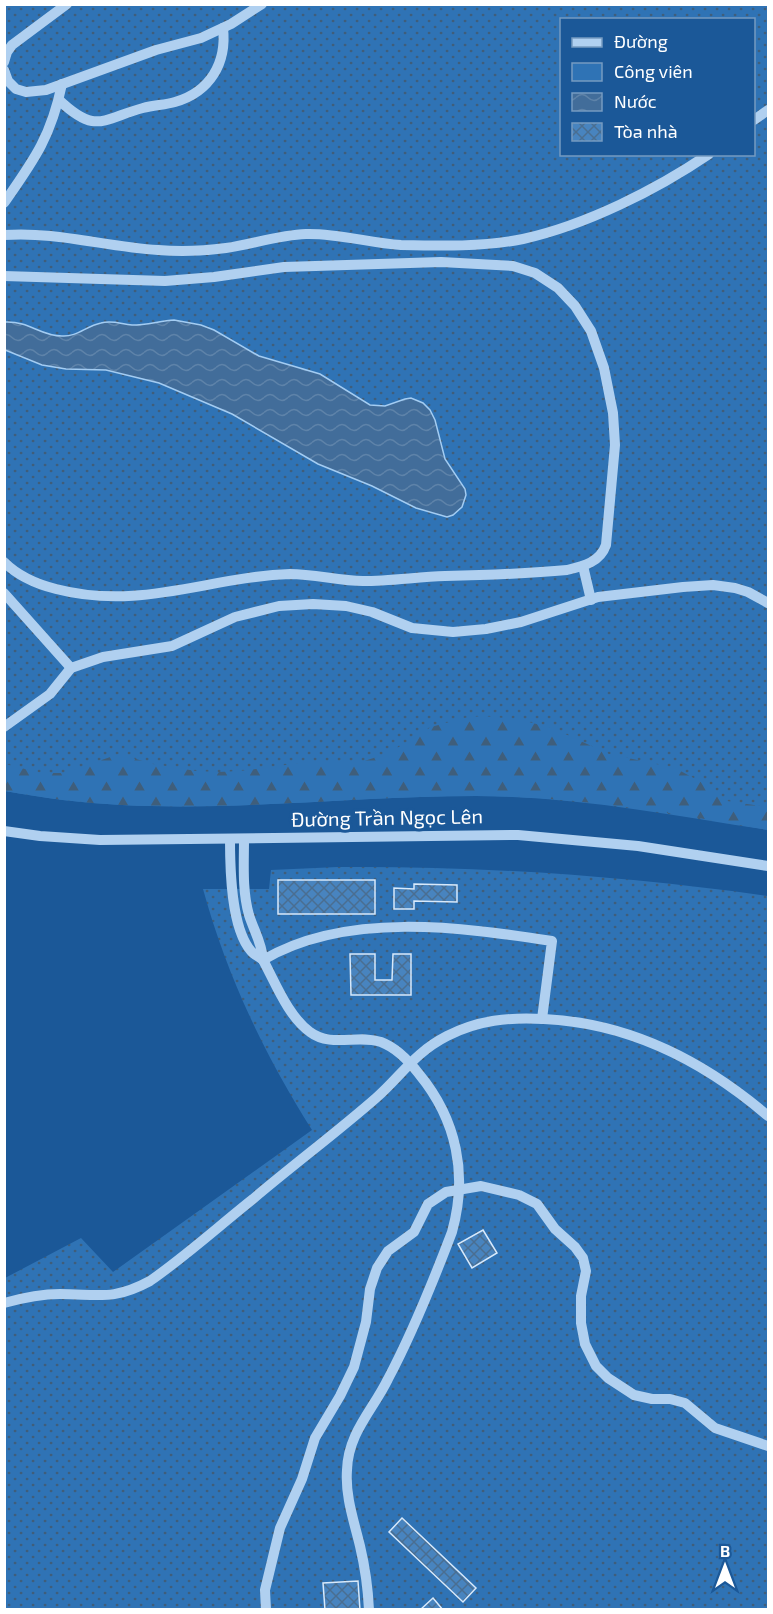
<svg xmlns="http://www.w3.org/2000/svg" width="773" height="1614" font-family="'Exo 2',sans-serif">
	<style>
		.green { fill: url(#green-dots); fill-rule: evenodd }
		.forest { fill: url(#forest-firs) }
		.water { fill: url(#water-waves); stroke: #a3ccf2; stroke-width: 1.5 }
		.building { fill: url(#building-cross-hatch); stroke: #d7e9fb; stroke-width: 1.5 }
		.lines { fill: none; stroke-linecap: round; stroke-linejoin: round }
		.minor { stroke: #b0d0f0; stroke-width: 10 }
		.labels { text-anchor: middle; stroke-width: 6; stroke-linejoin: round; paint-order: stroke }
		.street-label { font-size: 20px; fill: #fff; stroke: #1b5898 }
	</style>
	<defs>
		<pattern id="green-dots" width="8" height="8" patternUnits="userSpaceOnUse" patternTransform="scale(1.5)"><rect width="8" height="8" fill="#2f73b5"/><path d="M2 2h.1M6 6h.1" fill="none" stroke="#3f5e7b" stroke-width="1.8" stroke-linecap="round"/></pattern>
		<pattern id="forest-firs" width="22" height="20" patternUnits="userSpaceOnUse" patternTransform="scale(1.5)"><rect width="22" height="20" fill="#2f73b5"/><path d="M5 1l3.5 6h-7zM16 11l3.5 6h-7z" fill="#3f5e7b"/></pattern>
		<pattern id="water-waves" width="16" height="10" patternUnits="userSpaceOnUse" patternTransform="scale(1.5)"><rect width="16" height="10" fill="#426d9a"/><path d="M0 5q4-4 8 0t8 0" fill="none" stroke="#5e83a9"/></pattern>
		<pattern id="building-cross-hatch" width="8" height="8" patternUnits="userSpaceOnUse" patternTransform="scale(1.5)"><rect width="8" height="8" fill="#4884bf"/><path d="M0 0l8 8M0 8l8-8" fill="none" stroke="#4a6e91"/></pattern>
	</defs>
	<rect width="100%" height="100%" fill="#1b5898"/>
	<!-- green -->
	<g class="green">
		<path d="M4,5H768V830C672,815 574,796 476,796C358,796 240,811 122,805C82,803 43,798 5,791ZM562,20H754V154H562Z"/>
		<path d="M338,867C483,866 625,876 768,896V1609L5,1610V1278L81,1238L113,1272L312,1130C264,1054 227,976 203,889H269L271,870Z"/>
	</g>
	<!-- forest -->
	<path class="forest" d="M482,716L517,719L552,728L609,754L675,768L701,782L727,801L768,807V830C672,813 573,796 476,796C358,796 240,811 122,805C82,803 43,798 5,791V764L41,773H64L119,754L153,764L196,771L218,772L240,771L308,762L358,763L389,753L431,727L464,718Z"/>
	<!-- water -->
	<path class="water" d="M174,320L201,325L214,330L259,356L320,374L370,405L385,406L405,399L411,398L423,403L430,410L435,420L445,459L465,489L466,495L462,507L453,515L447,517L416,508L372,486L318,464L232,414L159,383L106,370L66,369L42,365L5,350V322C30,321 40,336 62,336C77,337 86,326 101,323C112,320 121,324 132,325C146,325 160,321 174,320Z"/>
	<!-- building -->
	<g class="building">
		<rect x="278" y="880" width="97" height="34"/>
		<path d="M414,884L457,885V902L414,901V909H394V888L414,889Z"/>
		<path d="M350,954H375V980H392L393,954H411V995H351Z"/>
		<path d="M483,1230L497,1253L472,1268L458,1244Z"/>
		<path d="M402,1518L476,1588L463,1602L389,1532Z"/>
		<path d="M358,1581L360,1610H325L323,1583Z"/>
		<path d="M433,1598L443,1610H420Z"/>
	</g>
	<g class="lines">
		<!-- minor -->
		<g class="minor">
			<path d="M4,62L7,52L12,45L67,4"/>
			<path d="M4,70L8,81L16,89L26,92L46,90L156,50L201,38L231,24L262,4"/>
			<path d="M59,100C96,135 102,119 143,108C154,105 165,105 175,102C210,92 227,63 223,28"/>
			<path d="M754,120L768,110"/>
			<path d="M4,203C34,160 51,137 62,84"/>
			<path d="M4,235C56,231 106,247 158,250C180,252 204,251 226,248C253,244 279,235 306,234C338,233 369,243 401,245C441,246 484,247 523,239C586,225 656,190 709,154"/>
			<path d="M4,276L165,281L214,277L284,267L441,262L513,266L535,273L558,288L575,306L591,331L604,368L613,413L615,445L606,545C600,562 584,566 567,570C526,574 486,575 445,576C417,577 390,581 363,581C339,581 315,574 290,574C208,577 141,611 56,589C36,584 19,577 4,562"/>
			<path d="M583,566L591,600"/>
			<path d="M4,593L71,668"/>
			<path d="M4,727L50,694L71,668L103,657L172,646L235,617L279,606L313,604L346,606L372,612L412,628L453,632L486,629L521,622L598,597L683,587L713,585L735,588L748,592L768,603"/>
			<path d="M4,831L40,836L100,840L518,835L638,846L768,866"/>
			<path d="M230,839C230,869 231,928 251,951C254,955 260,957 263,960C262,943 254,931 249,915C242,890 244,864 244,839"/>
			<path d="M4,1303C22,1298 41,1294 60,1294C98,1294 113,1301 150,1281C186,1256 219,1226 253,1199C293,1165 336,1133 376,1098C402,1075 414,1053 447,1036C478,1020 509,1017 544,1019C629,1023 705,1062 768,1116"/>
			<path d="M266,1610L265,1590L280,1528L302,1479L315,1438L340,1396L354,1367L366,1322L370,1289L377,1268L388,1251L414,1232L428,1204L446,1192L481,1186L519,1195L537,1204L555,1229L575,1247L583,1258L586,1271L581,1296V1323L585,1344L596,1366L608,1378L634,1395L652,1399H670L685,1403L715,1428L768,1446"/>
			<path d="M369,1610C368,1588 365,1567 360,1546C354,1521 345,1496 347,1470C348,1433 373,1410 388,1379C413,1332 433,1282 452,1232C468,1175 457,1120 419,1074C409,1061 397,1048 381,1042C358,1034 331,1048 310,1032C288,1016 276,984 263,960C346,911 461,927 552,941L542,1019"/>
		</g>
	</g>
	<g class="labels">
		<!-- street labels -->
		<g class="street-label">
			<text transform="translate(387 818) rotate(-1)" y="7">Đường Trần Ngọc Lên</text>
		</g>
	</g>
	<!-- border -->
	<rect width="773" height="1614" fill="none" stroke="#ffffff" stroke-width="12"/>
	<!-- legend -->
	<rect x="560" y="18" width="195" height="138" fill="#1b5898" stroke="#769bc1" stroke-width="1.5"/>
	<rect x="572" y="38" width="30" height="9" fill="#b0d0f0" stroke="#769bc1" stroke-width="1.5"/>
	<text x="614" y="48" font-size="18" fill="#ffffff">Đường</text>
	<rect x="572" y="63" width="30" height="18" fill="#2f73b5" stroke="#769bc1" stroke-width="1.5"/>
	<text x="614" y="78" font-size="18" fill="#ffffff">Công viên</text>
	<rect x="572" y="93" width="30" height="18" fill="url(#water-waves)" stroke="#769bc1" stroke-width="1.5"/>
	<text x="614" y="108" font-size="18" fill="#ffffff">Nước</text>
	<rect x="572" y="123" width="30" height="18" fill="url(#building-cross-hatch)" stroke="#769bc1" stroke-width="1.5"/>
	<text x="614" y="138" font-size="18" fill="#ffffff">Tòa nhà</text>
	<!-- north arrow -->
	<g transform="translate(725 1566)" stroke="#1b5898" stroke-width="4.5" paint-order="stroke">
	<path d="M0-4.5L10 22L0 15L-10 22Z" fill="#ffffff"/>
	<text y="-9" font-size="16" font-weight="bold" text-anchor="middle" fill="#ffffff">B</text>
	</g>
</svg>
